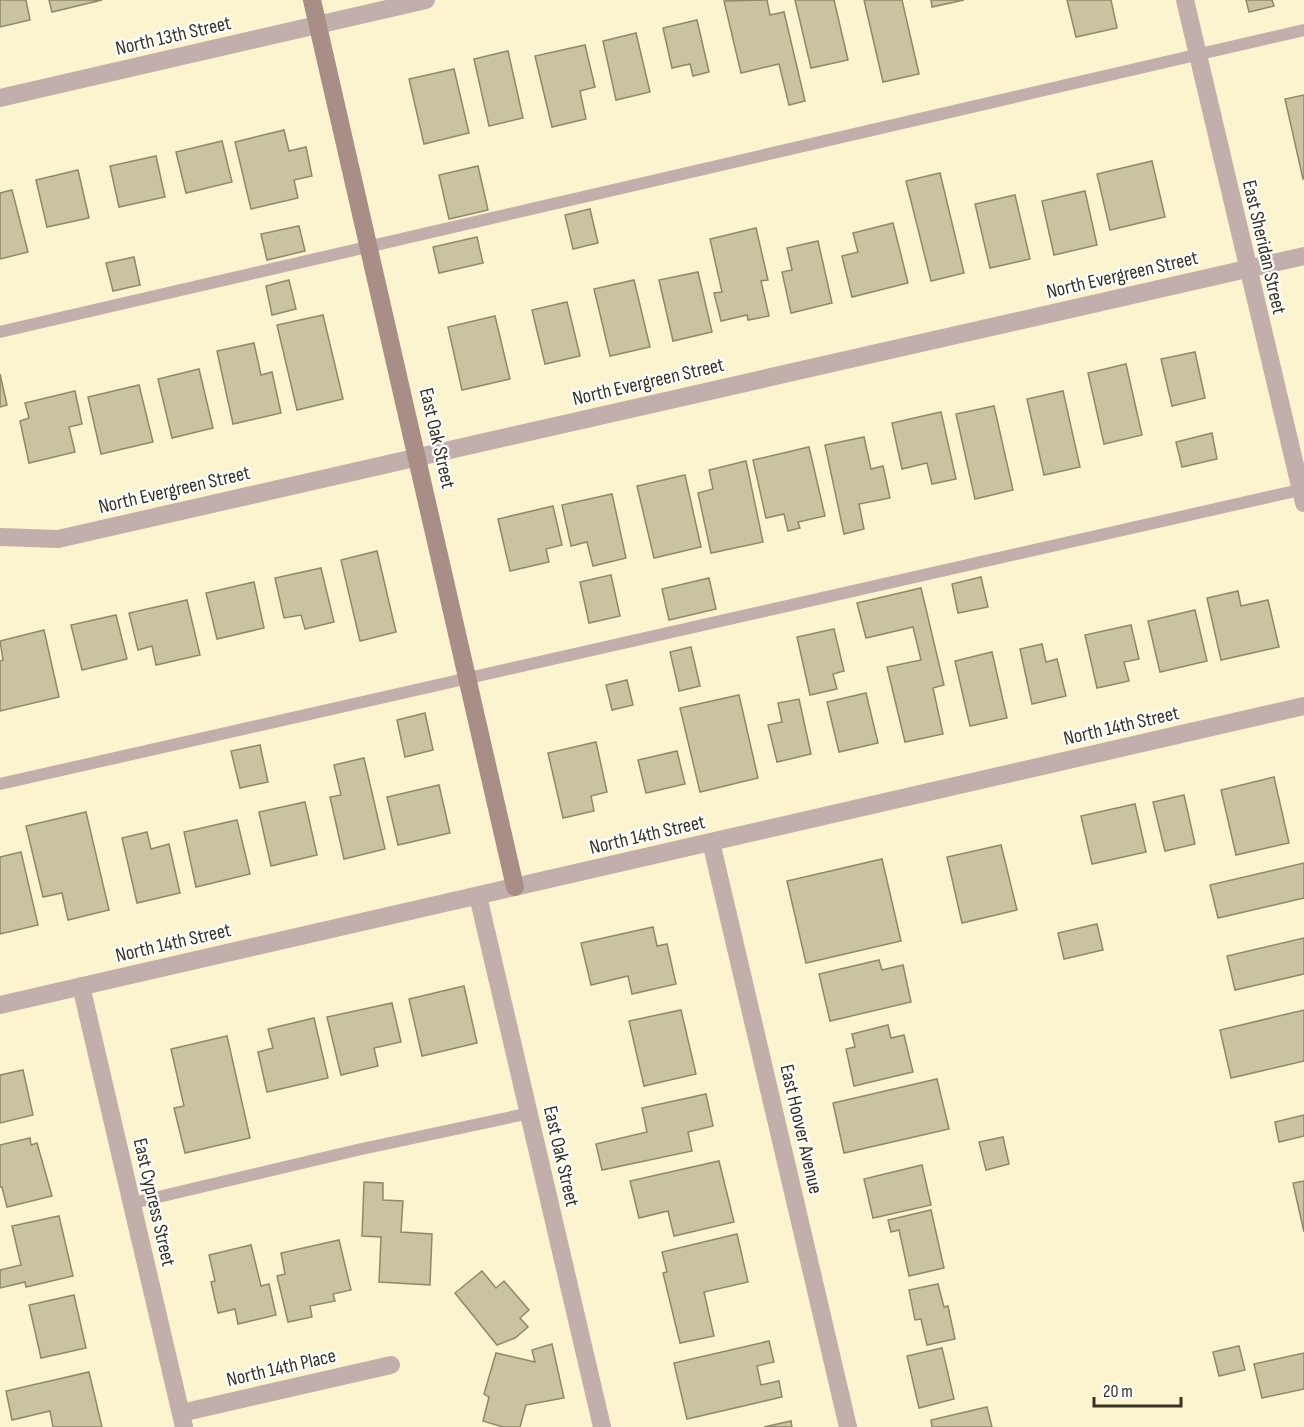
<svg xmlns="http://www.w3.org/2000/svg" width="1304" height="1427" font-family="'Sofia Sans Condensed',sans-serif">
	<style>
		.building { fill: #cac39f; stroke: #908967; stroke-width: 1.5 }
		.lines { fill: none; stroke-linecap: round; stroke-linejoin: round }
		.lane { stroke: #c2afab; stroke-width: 12 }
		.street { stroke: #c2afab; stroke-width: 18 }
		.secondary { stroke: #a98e88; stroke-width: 18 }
		.labels { text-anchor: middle; stroke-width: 4.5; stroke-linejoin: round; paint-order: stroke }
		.street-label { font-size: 20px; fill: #363324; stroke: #fff }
	</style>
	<rect width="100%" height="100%" fill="#fbf4ce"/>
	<!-- building -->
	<g class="building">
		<path d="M0,0H26L30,20L0,27Z"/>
		<path d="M49,0H102L52,12Z"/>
		<path d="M767,0L770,15L784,12L805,101L789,105L779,64L741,73L724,1Z"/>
		<path d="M795,0H834L848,60L811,68Z"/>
		<path d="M864,0H902L919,74L883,82Z"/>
		<path d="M931,0H964L932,7Z"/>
		<path d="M1067,0H1111L1117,28L1076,37Z"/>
		<path d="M1246,0H1272L1274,6L1249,12Z"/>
		<path d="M697,20L709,72L693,76L690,64L672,68L663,28Z"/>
		<path d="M636,33L650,92L616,100L603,41Z"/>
		<path d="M585,45L595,87L580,91L586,119L552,127L535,56Z"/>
		<path d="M508,51L523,118L489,126L474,59Z"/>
		<path d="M454,69L469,133L424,144L409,79Z"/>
		<path d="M1304,95V178L1303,179L1285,99Z"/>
		<path d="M284,130L289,151L306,147L312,176L294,180L298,198L251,209L235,142Z"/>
		<path d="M222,141L232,182L186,193L176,152Z"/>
		<path d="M156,156L165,197L119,207L110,166Z"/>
		<path d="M1152,161L1165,217L1110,230L1097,174Z"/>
		<path d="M478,166L488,210L449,219L439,175Z"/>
		<path d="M78,170L89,218L47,227L36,180Z"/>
		<path d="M940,173L964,273L931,281L906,181Z"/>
		<path d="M12,190L28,252L0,259V193Z"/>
		<path d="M1085,191L1097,245L1054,255L1042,201Z"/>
		<path d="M1015,195L1030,259L990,268L975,204Z"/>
		<path d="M590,209L598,243L573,249L565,215Z"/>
		<path d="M893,223L908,283L852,297L842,256L858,252L853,233Z"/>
		<path d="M299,226L305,251L267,260L261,234Z"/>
		<path d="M756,228L768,280L761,281L769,316L748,320L747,315L721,321L714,293L722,292L710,239Z"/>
		<path d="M477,237L483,263L439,273L433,247Z"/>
		<path d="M818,241L832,303L791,313L782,272L792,270L787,248Z"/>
		<path d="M134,257L140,285L113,291L106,263Z"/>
		<path d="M698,272L712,332L673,341L659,280Z"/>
		<path d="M289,280L296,309L272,315L266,286Z"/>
		<path d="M634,280L650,347L610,356L594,289Z"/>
		<path d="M567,302L580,356L545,364L532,310Z"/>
		<path d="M323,315L343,399L297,410L277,325Z"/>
		<path d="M495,316L510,379L462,390L448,327Z"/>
		<path d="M254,343L261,375L272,372L281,413L233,424L217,351Z"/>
		<path d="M1195,352L1205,398L1172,406L1161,359Z"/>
		<path d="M1126,364L1142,435L1104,444L1088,373Z"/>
		<path d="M199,369L213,428L172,438L158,379Z"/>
		<path d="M0,374L7,405L0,407Z"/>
		<path d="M139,385L153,442L101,454L88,397Z"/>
		<path d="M75,391L82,424L69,427L75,452L29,463L20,421L29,418L25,403Z"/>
		<path d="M1063,391L1080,467L1044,475L1027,399Z"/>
		<path d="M994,406L1013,490L975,499L956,414Z"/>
		<path d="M941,412L956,479L932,484L927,463L902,469L892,423Z"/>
		<path d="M1212,433L1217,459L1182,467L1176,442Z"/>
		<path d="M864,437L871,469L883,466L890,498L859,504L864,529L844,534L825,445Z"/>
		<path d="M809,447L825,516L798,522L800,528L788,531L784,514L766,518L753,460Z"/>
		<path d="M746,461L763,542L711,553L698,493L713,489L709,470Z"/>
		<path d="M685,475L701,547L654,558L637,486Z"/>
		<path d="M612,494L626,558L593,566L587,542L571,546L562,505Z"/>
		<path d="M553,506L562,545L546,549L549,562L510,571L498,519Z"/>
		<path d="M377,551L396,632L360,641L341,560Z"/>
		<path d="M321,568L334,622L305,629L301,615L284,618L275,578Z"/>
		<path d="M611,575L620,616L589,623L580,582Z"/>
		<path d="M981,577L988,607L958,613L952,584Z"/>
		<path d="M709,578L716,609L669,620L662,589Z"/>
		<path d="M254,582L264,628L217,639L206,593Z"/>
		<path d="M921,588L944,685L933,688L943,734L905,742L887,667L921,660L913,627L866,638L857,603Z"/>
		<path d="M1238,591L1241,606L1268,600L1279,647L1221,660L1207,598Z"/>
		<path d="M187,600L200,655L156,665L152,646L138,650L129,613Z"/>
		<path d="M1195,610L1207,661L1160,672L1148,621Z"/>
		<path d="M116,615L127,659L82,670L71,625Z"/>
		<path d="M1131,625L1139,659L1124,662L1129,681L1097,688L1085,635Z"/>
		<path d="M834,629L844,671L833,674L837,689L810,695L797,637Z"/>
		<path d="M44,630L59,697L0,711V661L3,660L0,641Z"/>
		<path d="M1042,644L1046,662L1057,659L1066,696L1032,704L1020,649Z"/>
		<path d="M691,647L700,686L679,691L670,652Z"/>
		<path d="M992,652L1007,718L970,726L955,661Z"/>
		<path d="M627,680L633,705L612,710L606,685Z"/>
		<path d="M866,693L878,743L839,752L827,702Z"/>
		<path d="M739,695L758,778L700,792L680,708Z"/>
		<path d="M799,699L811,754L777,762L768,725L782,722L778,703Z"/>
		<path d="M425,713L433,750L405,757L397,720Z"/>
		<path d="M596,742L607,792L591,796L594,811L563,818L548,753Z"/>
		<path d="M260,745L268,782L240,788L231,751Z"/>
		<path d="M677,751L685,784L646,793L638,760Z"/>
		<path d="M364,758L385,849L344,859L330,797L341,795L334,765Z"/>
		<path d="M1274,777L1289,843L1236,855L1221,790Z"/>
		<path d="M439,785L450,833L398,845L387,797Z"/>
		<path d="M1184,795L1195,844L1165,851L1153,802Z"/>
		<path d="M305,802L317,855L271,866L259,812Z"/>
		<path d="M1135,804L1146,852L1092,864L1081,816Z"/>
		<path d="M86,812L109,910L68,920L62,893L43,897L26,826Z"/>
		<path d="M237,820L250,874L196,887L184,832Z"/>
		<path d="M147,832L151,849L169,844L180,893L137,903L122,838Z"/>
		<path d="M1001,845L1017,910L962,923L947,857Z"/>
		<path d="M21,852L38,925L0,934V857Z"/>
		<path d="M882,859L901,941L806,963L787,881Z"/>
		<path d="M1304,863V898L1218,918L1210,885Z"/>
		<path d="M1097,924L1103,950L1064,959L1058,933Z"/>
		<path d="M653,927L657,946L667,944L676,984L632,994L628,976L591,985L581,943Z"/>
		<path d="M1304,938V974L1235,990L1227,956Z"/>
		<path d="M879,960L882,970L903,965L911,1002L830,1021L819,974Z"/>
		<path d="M464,986L477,1043L422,1056L409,999Z"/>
		<path d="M392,1003L401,1042L374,1048L378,1066L341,1075L327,1017Z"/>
		<path d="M681,1010L696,1074L644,1086L629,1021Z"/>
		<path d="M1304,1010V1061L1231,1078L1220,1030Z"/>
		<path d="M314,1018L328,1078L267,1092L258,1052L273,1048L268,1029Z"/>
		<path d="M888,1025L891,1038L904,1035L913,1072L854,1086L846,1049L855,1047L852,1034Z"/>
		<path d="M227,1036L250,1138L185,1153L174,1108L184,1106L171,1049Z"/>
		<path d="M23,1070L33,1115L0,1123V1075Z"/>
		<path d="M937,1079L949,1129L844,1153L833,1103Z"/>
		<path d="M706,1094L713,1126L688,1132L692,1151L602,1170L596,1144L647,1132L642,1108Z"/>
		<path d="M1304,1115V1136L1279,1142L1275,1122Z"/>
		<path d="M1003,1137L1009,1164L986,1170L979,1142Z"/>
		<path d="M30,1138L31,1145L37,1143L52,1196L7,1207L2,1187H0V1145Z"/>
		<path d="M719,1161L734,1222L674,1236L668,1211L639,1218L630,1181Z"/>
		<path d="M922,1165L931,1205L873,1218L864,1179Z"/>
		<path d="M1304,1181V1232L1293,1183Z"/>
		<path d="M364,1182L383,1183V1200L403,1201L401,1232L432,1234L430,1285L379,1282L381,1237L362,1236Z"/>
		<path d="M931,1210L944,1268L909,1276L899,1230L891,1232L888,1220Z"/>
		<path d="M59,1216L73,1276L26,1287L25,1282L0,1288V1270L21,1265L12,1226Z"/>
		<path d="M737,1234L748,1282L704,1292L714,1336L680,1343L663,1273L667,1272L662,1252Z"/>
		<path d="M339,1240L351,1290L333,1294L335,1301L310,1306L312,1317L288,1322L277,1276L285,1274L281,1253Z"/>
		<path d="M251,1245L261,1286L269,1284L276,1315L238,1324L235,1309L218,1313L211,1282L215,1281L209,1255Z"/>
		<path d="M482,1271L496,1288L504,1281L529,1310L520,1318L528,1327L515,1338L497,1345L455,1293Z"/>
		<path d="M938,1284L944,1307L948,1306L955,1339L927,1345L921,1319L915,1320L909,1290Z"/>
		<path d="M74,1295L86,1348L41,1358L29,1305Z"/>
		<path d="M769,1341L774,1362L757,1366L761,1385L779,1381L782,1397L687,1419L674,1363Z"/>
		<path d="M552,1344L564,1398L526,1405L520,1427H503L483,1421L489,1397L484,1394L496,1353L535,1362L532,1350Z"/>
		<path d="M1239,1346L1245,1370L1219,1376L1213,1352Z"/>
		<path d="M942,1348L954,1399L919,1408L907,1356Z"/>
		<path d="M1304,1353V1389L1262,1398L1254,1364Z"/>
		<path d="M89,1372L102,1427H53L50,1411L12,1420L6,1391Z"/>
		<path d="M987,1407L992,1427H932L931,1420Z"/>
		<path d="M791,1421L792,1427H764Z"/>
	</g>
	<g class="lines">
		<!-- lane -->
		<g class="lane">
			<path d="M0,332L1304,30"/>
			<path d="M0,784L1304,489"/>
			<path d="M133,1203L357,1150L530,1113"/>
		</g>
		<!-- street -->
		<g class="street">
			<path d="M1185,0L1304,503"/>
			<path d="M0,98L426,0"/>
			<path d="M0,537L58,539L1304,256"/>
			<path d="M711,842L848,1427"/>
			<path d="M478,896L602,1427"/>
			<path d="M81,986L184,1427"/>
			<path d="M0,1005L1304,706"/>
			<path d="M181,1413L391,1365"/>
		</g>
		<!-- secondary -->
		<path class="secondary" d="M312,0L515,887"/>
	</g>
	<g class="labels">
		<!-- street labels -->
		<g class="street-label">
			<text transform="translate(173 35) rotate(-13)" y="7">North 13th Street</text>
			<text transform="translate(1265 247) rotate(77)" y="7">East Sheridan Street</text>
			<text transform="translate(1122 274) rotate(-13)" y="7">North Evergreen Street</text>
			<text transform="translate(648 381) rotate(-13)" y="7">North Evergreen Street</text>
			<text transform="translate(438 438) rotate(77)" y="7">East Oak Street</text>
			<text transform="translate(174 489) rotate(-13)" y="7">North Evergreen Street</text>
			<text transform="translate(1121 725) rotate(-13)" y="7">North 14th Street</text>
			<text transform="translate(647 834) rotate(-13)" y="7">North 14th Street</text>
			<text transform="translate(173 942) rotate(-13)" y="7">North 14th Street</text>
			<text transform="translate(802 1129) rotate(77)" y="7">East Hoover Avenue</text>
			<text transform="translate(562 1156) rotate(77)" y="7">East Oak Street</text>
			<text transform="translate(155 1202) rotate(77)" y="7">East Cypress Street</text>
			<text transform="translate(281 1367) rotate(-13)" y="7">North 14th Place</text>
		</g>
	</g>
	<!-- scale -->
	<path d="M1094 1397v9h87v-9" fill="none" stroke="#363324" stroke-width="3"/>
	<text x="1103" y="1397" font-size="18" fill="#363324" stroke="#ffffff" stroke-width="4.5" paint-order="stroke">20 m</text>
</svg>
